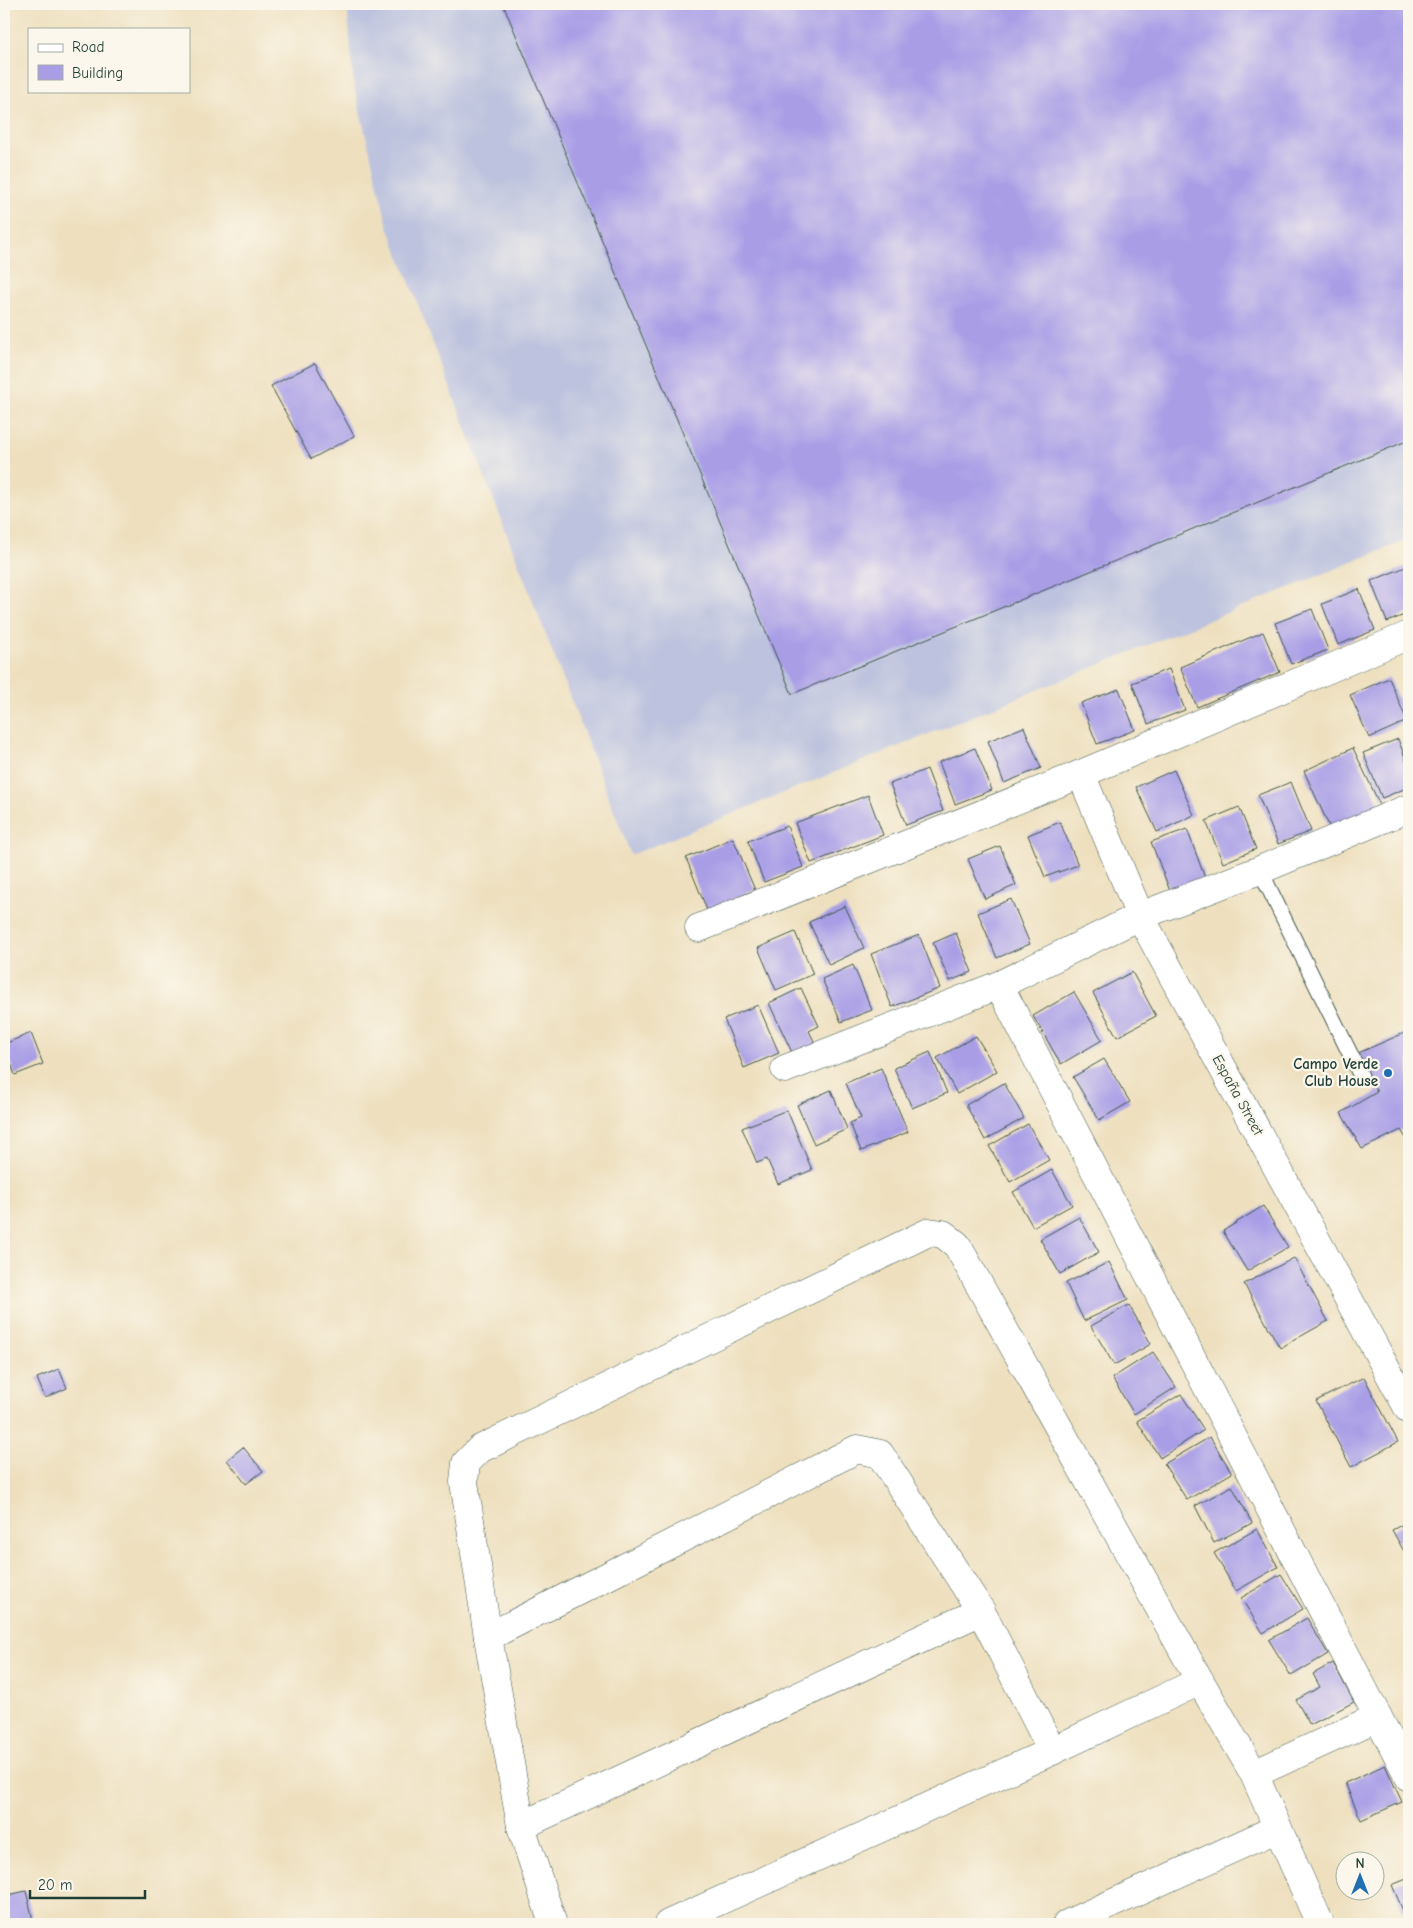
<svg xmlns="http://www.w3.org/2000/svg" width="1413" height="1928" font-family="'Comic Neue',sans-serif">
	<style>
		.industrial { fill: #bdc3de }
		.building { fill: #a99ee6 }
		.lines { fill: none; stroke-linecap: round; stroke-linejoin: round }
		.service-casing { stroke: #3e5549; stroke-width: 17 }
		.minor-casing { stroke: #3e5549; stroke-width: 29 }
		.service { stroke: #fff; stroke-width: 15 }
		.minor { stroke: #fff; stroke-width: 28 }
		.poi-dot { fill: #1f6fb2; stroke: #fbf7ec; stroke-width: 2 }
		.labels { text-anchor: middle; stroke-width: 4.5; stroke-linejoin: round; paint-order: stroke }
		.poi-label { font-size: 15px; font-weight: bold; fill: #1f3d34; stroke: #fbf7ec; text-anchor: end }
		.street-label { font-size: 15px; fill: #1f3d34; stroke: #fbf7ec }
	</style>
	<rect width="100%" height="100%" fill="#fbf7ec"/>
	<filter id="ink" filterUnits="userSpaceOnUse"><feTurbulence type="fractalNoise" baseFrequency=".02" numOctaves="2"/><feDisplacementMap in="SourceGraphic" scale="10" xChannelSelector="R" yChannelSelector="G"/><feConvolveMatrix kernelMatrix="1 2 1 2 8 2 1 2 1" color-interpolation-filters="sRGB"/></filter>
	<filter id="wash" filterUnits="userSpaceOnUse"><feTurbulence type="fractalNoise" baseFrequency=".0096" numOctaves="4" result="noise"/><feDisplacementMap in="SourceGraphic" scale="20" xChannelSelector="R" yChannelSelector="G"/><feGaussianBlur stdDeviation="1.12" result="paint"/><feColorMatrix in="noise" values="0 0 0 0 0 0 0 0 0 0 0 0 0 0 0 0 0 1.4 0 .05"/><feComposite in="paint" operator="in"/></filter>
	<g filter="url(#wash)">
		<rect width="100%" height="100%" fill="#eee0bf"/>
		<!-- industrial -->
		<path class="industrial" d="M347,4H1409V539L631,855L388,227L354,86Z"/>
		<g id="blocks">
			<!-- building -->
			<g class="building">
				<path d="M503,4H1409V440L792,694Z"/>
				<path d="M315,363L354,436L311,459L271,386Z"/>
				<path d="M1408,566L1409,570V613L1387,622L1371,581Z"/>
				<path d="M1359,589L1375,630L1338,645L1322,604Z"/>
				<path d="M1312,609L1328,650L1291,664L1275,623Z"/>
				<path d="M1263,632L1280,672L1197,707L1180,667Z"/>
				<path d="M1169,669L1185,710L1148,724L1132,683Z"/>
				<path d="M1389,678L1407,721L1369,738L1350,695Z"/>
				<path d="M1119,689L1135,730L1097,744L1081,703Z"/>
				<path d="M1024,727L1041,768L1004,783L988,741Z"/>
				<path d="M1398,739L1409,768V787L1382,798L1363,753Z"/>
				<path d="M975,748L992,790L955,804L939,762Z"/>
				<path d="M1353,748L1380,805L1330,828L1304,771Z"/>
				<path d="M927,769L943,811L906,825L890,784Z"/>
				<path d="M1174,770L1194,815L1157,832L1136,787Z"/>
				<path d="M1291,782L1311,831L1278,844L1258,795Z"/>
				<path d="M868,795L883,835L811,863L795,823Z"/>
				<path d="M1239,807L1256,849L1223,863L1206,821Z"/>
				<path d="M1060,822L1078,865L1045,877L1028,835Z"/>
				<path d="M787,826L803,867L764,882L748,841Z"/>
				<path d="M1187,829L1205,878L1170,891L1151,842Z"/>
				<path d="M733,838L755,890L707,910L686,858Z"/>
				<path d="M1000,846L1016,885L985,899L968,859Z"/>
				<path d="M1011,899L1030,944L997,958L978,913Z"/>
				<path d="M845,906L864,948L829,965L809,922Z"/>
				<path d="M795,932L813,974L776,990L758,948Z"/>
				<path d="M956,933L972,972L950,981L933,943Z"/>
				<path d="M919,935L940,988L892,1007L871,954Z"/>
				<path d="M853,965L872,1010L841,1022L822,979Z"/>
				<path d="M1132,972L1156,1016L1117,1037L1093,993Z"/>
				<path d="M801,988L819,1026L809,1031L818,1049L795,1059L769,1003Z"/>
				<path d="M1074,992L1102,1040L1061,1064L1033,1016Z"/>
				<path d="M758,1005L779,1053L744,1068L724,1019Z"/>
				<path d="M1409,1031V1143L1401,1130L1362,1149L1341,1113L1377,1092L1358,1053Z"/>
				<path d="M31,1033L43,1064L15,1075L4,1044Z"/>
				<path d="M976,1036L997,1071L957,1094L937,1058Z"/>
				<path d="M930,1052L947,1093L912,1108L894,1068Z"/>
				<path d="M1104,1059L1130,1102L1099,1120L1073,1077Z"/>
				<path d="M881,1068L908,1132L861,1151L850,1123L861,1118L846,1083Z"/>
				<path d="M1004,1083L1024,1118L985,1140L966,1105Z"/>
				<path d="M831,1090L847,1129L814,1144L797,1105Z"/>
				<path d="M787,1110L812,1170L778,1184L767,1159L757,1163L742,1128Z"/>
				<path d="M1028,1124L1049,1160L1010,1182L989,1146Z"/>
				<path d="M1052,1170L1072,1205L1033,1227L1013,1192Z"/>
				<path d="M1263,1206L1288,1247L1247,1271L1223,1231Z"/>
				<path d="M1079,1217L1099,1252L1060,1274L1040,1239Z"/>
				<path d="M1294,1258L1328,1321L1280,1348L1244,1284Z"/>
				<path d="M1109,1262L1128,1300L1084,1321L1066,1283Z"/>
				<path d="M1129,1305L1151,1344L1114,1365L1091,1326Z"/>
				<path d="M1153,1352L1176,1387L1134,1414L1112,1378Z"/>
				<path d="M59,1369L67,1388L45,1398L37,1378Z"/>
				<path d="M1364,1377L1398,1442L1351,1467L1316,1401Z"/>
				<path d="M1181,1394L1204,1430L1160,1458L1137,1421Z"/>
				<path d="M1210,1437L1232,1473L1187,1500L1164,1464Z"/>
				<path d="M243,1447L263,1471L246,1484L227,1460Z"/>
				<path d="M1232,1486L1252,1523L1214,1543L1195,1506Z"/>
				<path d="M1409,1521V1560L1392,1530Z"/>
				<path d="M1257,1529L1278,1567L1236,1591L1214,1553Z"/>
				<path d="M1281,1574L1303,1609L1263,1633L1241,1598Z"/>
				<path d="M1307,1618L1328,1654L1291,1676L1269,1640Z"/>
				<path d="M1333,1663L1354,1702L1310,1725L1296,1700L1320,1687L1313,1674Z"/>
				<path d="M1385,1765L1402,1802L1361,1820L1345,1783Z"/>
				<path d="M1409,1878V1919L1407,1920L1392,1885Z"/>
				<path d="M26,1891L34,1924H4V1896Z"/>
			</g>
		</g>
	</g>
	<g filter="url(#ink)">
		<use href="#blocks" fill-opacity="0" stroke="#3e5549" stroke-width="1"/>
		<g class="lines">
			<!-- service casing -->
			<g class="service-casing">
				<path id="service" d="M1260,870L1361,1076"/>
			</g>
			<!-- minor casing -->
			<g class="minor-casing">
				<g id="minor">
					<path d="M1081,774L1140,916L1409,1410"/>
					<path d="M699,928L1081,774L1409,635"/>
					<path d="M999,985L1409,1777"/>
					<path d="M785,1069L999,985L1140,916L1260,870L1409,808"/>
					<path d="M488,1637L857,1449L880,1454L981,1611L1052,1751"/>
					<path d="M1254,1774L1378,1717"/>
					<path d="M521,1826L981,1611"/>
					<path d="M553,1924L521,1826L488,1637L464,1482L466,1463L480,1449L929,1232L943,1234L957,1245L1200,1681L1254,1774L1320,1924"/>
					<path d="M668,1924L1052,1751L1200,1681"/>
					<path d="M1067,1924L1278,1828"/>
				</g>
			</g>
			<!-- service -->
			<use href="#service" class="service"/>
			<!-- minor -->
			<use href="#minor" class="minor"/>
		</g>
	</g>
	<!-- markers -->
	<circle class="poi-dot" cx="1388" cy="1073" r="5"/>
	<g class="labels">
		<!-- poi labels -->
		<g class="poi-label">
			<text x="1378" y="1069">Campo Verde<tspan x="1378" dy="17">Club House</tspan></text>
		</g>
		<!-- street labels -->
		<g class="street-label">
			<text transform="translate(1238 1095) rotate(61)" y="5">España Street</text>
		</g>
	</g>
	<!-- margin -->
	<rect width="1413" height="1928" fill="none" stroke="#fbf7ec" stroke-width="20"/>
	<!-- legend -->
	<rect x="28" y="28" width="162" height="65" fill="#fbf7ec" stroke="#a3ada2"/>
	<rect x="38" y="44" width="25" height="8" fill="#ffffff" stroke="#a3ada2"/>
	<text x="72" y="52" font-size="15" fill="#1f3d34">Road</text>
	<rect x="38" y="65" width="25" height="15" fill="#a99ee6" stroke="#a3ada2"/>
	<text x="72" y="78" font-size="15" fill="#1f3d34">Building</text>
	<!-- north arrow -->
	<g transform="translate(1360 1876)"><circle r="24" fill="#fbf7ec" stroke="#a3ada2"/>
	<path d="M0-4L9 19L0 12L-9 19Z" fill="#1f6fb2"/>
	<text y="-8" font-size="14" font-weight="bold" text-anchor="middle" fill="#1f3d34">N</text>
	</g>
	<!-- scale -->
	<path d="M30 1890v8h115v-8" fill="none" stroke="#1f3d34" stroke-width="2.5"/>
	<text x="38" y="1890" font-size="15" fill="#1f3d34" stroke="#fbf7ec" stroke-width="4" paint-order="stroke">20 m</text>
</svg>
